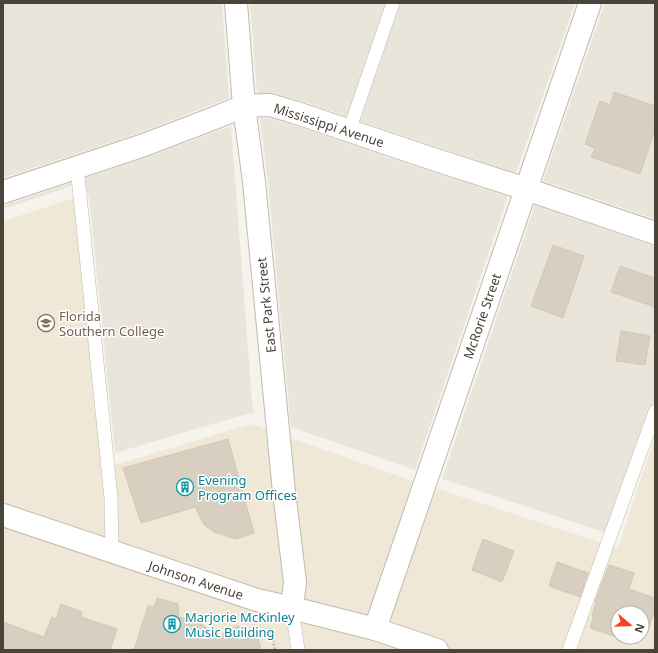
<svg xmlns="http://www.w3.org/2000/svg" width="658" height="653" font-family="'Noto Sans',sans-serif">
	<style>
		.residential { fill: #eae5da }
		.education { fill: #efe8d6; fill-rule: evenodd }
		.building { fill: #d8cfc1; stroke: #d3c7b4 }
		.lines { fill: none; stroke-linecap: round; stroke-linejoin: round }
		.service-casing { stroke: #c2bbae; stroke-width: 14 }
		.minor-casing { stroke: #c2bbae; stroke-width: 24 }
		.path { stroke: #c4b79f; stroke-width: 2.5; stroke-dasharray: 2 2; stroke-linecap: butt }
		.service { stroke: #fff; stroke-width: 13 }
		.minor { stroke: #fff; stroke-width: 22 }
		.labels { text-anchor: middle; stroke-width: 3; stroke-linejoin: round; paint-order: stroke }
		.street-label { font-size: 13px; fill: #4b4439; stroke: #fff }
		.education-label { font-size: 13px; fill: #785e54; stroke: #fff; text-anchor: start }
		.culture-label { font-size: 13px; fill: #0d838f; stroke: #fff; text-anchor: start }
	</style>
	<rect width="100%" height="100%" fill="#f6f3ec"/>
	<!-- residential -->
	<g class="residential">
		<path d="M3,3H222L229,98L139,133L3,178Z"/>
		<path d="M250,3H575L516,173L431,145L298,100L274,93H257Z"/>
		<path d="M605,3H655V219L543,181Z"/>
		<path d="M260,118H269L291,124L423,169L508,196L415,470L291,427L268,182Z"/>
		<path d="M231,126L252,401L254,414L250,413L115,453L89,196L86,190L79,186H72L3,209V206L150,156Z"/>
		<path d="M535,205L655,246V398L610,534L442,479Z"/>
	</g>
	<!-- education -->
	<path class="education" d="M77,197L105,468L251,424L407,479L618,548L655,436V650H3V221ZM618,613H642V637H618Z"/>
	<!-- building -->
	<g class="building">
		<path d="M614,92L655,106V130L640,174L591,157L595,148L585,144L600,101L610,105Z"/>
		<path d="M553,245L584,256L563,318L531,306Z"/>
		<path d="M620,266L655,278V307L611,292Z"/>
		<path d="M621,331L650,336L645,365L616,361Z"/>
		<path d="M228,439L254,533L236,539L214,532L204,525L195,507L141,523L123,468Z"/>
		<path d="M483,539L514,551L502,582L472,570Z"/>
		<path d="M557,562L588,573L580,597L549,586Z"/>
		<path d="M609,565L634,573L629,589L655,598V609L647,633L642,631V613H618V637H639L637,644L590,628L594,615H592L596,602H595Z"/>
		<path d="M157,598L178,604L179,617L199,622L217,637L237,626L257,633L261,650H134L148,606H155Z"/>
		<path d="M61,604L82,612L81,617L117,629L110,650H3V622L44,637L52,617L56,619Z"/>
	</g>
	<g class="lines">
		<!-- service casing -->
		<g class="service-casing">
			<g id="service">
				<path d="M349,131L393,3"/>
				<path d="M77,167L111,498L112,552"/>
				<path d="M292,608L298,650"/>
				<path d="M569,650L655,412"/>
			</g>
		</g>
		<!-- minor casing -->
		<g class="minor-casing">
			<g id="minor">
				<path d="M236,3L244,106L254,182L284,492L295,582L292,608"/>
				<path d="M3,192L144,145L212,119L244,106L270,105L294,112L427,157L526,189L655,233"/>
				<path d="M3,515L257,600L292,608L375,629L437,650"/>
				<path d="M375,629L590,3"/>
			</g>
		</g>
		<!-- path -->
		<path class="path" d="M270,628L275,650"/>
		<!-- service -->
		<use href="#service" class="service"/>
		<!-- minor -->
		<use href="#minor" class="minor"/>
	</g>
	<!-- icons -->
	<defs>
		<g id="university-ring" transform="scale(0.9)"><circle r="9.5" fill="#fff" stroke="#8d6e63" stroke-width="1.5"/><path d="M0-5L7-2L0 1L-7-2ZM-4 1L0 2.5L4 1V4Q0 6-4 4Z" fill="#8d6e63"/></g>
		<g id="building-ring" transform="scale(0.9)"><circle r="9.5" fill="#fff" stroke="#0f9aa8" stroke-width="1.5"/><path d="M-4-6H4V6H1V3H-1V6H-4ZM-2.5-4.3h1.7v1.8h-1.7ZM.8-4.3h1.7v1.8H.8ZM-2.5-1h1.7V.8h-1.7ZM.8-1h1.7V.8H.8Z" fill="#0f9aa8"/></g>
	</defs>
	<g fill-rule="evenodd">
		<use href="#university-ring" x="46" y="323"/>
		<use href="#building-ring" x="185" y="487"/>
		<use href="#building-ring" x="172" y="624"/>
	</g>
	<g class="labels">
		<!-- street labels -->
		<g class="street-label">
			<text transform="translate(329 125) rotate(18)" y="5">Mississippi Avenue</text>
			<text transform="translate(266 305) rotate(-96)" y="5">East Park Street</text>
			<text transform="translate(482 316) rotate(-71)" y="5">McRorie Street</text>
			<text transform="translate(196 580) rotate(18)" y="5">Johnson Avenue</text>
		</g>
		<!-- education labels -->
		<g class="education-label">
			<text x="59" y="321">Florida<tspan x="59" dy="15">Southern College</tspan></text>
		</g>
		<!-- culture labels -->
		<g class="culture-label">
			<text x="198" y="485">Evening<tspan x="198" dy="15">Program Offices</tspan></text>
			<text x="185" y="622">Marjorie McKinley<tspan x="185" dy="15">Music Building</tspan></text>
		</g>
	</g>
	<!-- border -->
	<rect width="658" height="653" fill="none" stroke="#4b4439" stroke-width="8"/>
	<!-- north arrow -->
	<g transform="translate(630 625) rotate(109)"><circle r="19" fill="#ffffff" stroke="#b7b4b0"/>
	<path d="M0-3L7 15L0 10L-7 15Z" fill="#fc3f1d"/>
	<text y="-6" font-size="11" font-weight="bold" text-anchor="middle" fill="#4b4439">N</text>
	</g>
</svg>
